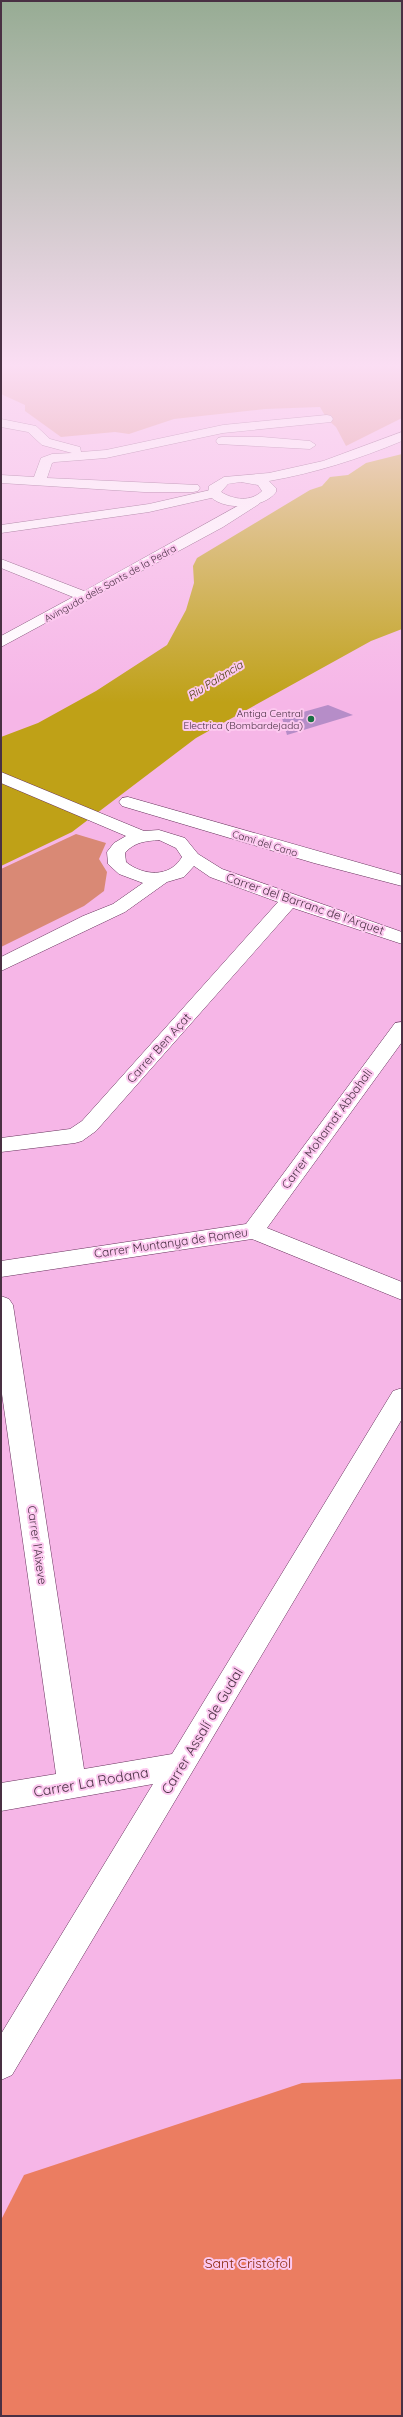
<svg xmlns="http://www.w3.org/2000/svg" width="403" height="2417" font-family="Quicksand,sans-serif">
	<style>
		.green { fill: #d98975 }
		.forest { fill: #eb7d61 }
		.water { fill: #bfa117 }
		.building { fill: #b68dc8 }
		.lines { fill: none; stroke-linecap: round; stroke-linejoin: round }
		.minor-casing { stroke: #67325c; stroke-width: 1 }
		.major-casing { stroke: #67325c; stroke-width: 1 }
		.minor { fill: #fff; fill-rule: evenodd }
		.major { fill: #fff; fill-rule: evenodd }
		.poi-dot { fill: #197043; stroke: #fcc8ef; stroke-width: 1.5 }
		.labels { text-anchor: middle; stroke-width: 4; stroke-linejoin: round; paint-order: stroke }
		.far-street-label { font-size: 10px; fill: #493043; stroke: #fcc8ef }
		.far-poi-label { font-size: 10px; fill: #493043; stroke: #fcc8ef; text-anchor: end }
		.far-water-label { font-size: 11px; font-style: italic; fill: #473b06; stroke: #fcc8ef }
		.street-label { font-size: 12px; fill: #493043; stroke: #fcc8ef }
		.near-street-label { font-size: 14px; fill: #493043; stroke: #fcc8ef }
		.near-park-label { font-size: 14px; fill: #8a280d; stroke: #fcc8ef }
	</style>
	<rect width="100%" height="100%" fill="#f6b6e7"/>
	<!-- green -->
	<g class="green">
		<path d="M1,365H402V418L346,446L336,427L327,419L320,407L265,409L174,419L129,434L115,432L61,437L25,411V405L1,394Z"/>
		<path d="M76,834L106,843L99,859L107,872L104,891L84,906L1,947V869Z"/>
	</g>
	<!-- forest -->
	<path class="forest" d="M402,2079V2416H1V2220L24,2175L302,2083Z"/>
	<!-- water -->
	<path class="water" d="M402,454V629L371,641L196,738L72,832L1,866V737L38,723L96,691L167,645L186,610L194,583L193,566L197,558L310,490L322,486L330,477L348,475L366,463Z"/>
	<!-- building -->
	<path class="building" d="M328,705L353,715L287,735L282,718Z"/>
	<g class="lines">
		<!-- minor casing -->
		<g class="minor-casing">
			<g id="minor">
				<path d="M327,415L331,416L333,419L331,422L223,433L106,458L55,462L52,463L47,478L198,485L200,488L198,491L193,492H144L1,483V475L34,477L41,458L52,454L72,453L42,445L28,432L1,427V419L36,426L50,439L80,447L81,452L106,450L223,425Z"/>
				<path d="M222,437H262L310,441L316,445L310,449L218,444L216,441L218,438Z"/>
				<path d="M215,489L220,490L222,493L220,496L149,512L1,533V525L149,504Z"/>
				<path d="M254,497L261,501L259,504L223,527L1,647V636L73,597L1,568V559L84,591Z"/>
				<path d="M1,772L144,831L159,830L185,838L198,854L222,869L402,932V944L293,908L96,1131L82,1141L75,1143L1,1152V1138L70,1129L82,1121L278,902L210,877L194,866L184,877L167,882L125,912L1,971V957L83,916L113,904L143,883L119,874L108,864L107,852L114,843L126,836L1,783ZM159,840L176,848L182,857C170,878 143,876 126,862L125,853C134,842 146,841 159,840Z"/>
				<path d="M128,797L402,875V886L314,863L122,806L119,802L122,798Z"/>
				<path d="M402,1022V1042L267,1228L402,1282V1300L252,1239L1,1277V1261L246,1224L395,1023Z"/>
				<path d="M1,1296L9,1299L13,1305L84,1769L172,1754L393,1391L402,1388V1419L12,2075L1,2080V2034L153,1784L1,1811V1783L56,1774L1,1387Z"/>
			</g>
		</g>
		<!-- major casing -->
		<g class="major-casing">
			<path id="major" d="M402,432V441C359,459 315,473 269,481L276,488V492C264,509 221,512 208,494L209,486L224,477L269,473L323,461ZM241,482L258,485L262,491C251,502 234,500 221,492L228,484Z"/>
		</g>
		<!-- minor -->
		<use href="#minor" class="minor"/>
		<!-- major -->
		<use href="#major" class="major"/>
	</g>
	<!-- sky -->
	<linearGradient id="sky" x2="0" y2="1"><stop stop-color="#97ac94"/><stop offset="0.52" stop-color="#fbdef4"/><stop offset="1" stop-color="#fbdef4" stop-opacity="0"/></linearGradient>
	<rect width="403" height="703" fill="url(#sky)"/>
	<!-- markers -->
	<circle class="poi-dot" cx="311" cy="719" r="4"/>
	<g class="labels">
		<!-- far-street labels -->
		<g class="far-street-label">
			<text transform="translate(110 583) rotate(-29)" y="4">Avinguda dels Sants de la Pedra</text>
			<text transform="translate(265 843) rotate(17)" y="4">Camí del Cano</text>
		</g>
		<!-- far-poi labels -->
		<g class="far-poi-label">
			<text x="303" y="717">Antiga Central<tspan x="303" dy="12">Electrica (Bombardejada)</tspan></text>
		</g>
		<!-- far-water labels -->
		<g class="far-water-label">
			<text transform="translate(215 680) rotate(-32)" y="4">Riu Palància</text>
		</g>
		<!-- street labels -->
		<g class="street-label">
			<text transform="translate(305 904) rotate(19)" y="4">Carrer del Barranc de l'Arquet</text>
			<text transform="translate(159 1048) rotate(-48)" y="4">Carrer Ben Açat</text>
			<text transform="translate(327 1129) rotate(-54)" y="4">Carrer Mohamat Abbahali</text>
			<text transform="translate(171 1243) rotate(-8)" y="4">Carrer Muntanya de Romeu</text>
			<text transform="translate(37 1545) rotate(82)" y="4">Carrer l'Aixeve</text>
		</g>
		<!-- near-street labels -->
		<g class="near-street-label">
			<text transform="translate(202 1731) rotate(-59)" y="5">Carrer Assalí de Gudal</text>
			<text transform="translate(91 1782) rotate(-10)" y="5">Carrer La Rodana</text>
		</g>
		<!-- near-park labels -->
		<g class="near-park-label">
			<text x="248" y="2268">Sant Cristòfol</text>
		</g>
	</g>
	<!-- border -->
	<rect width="403" height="2417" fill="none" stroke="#493043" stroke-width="4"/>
</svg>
